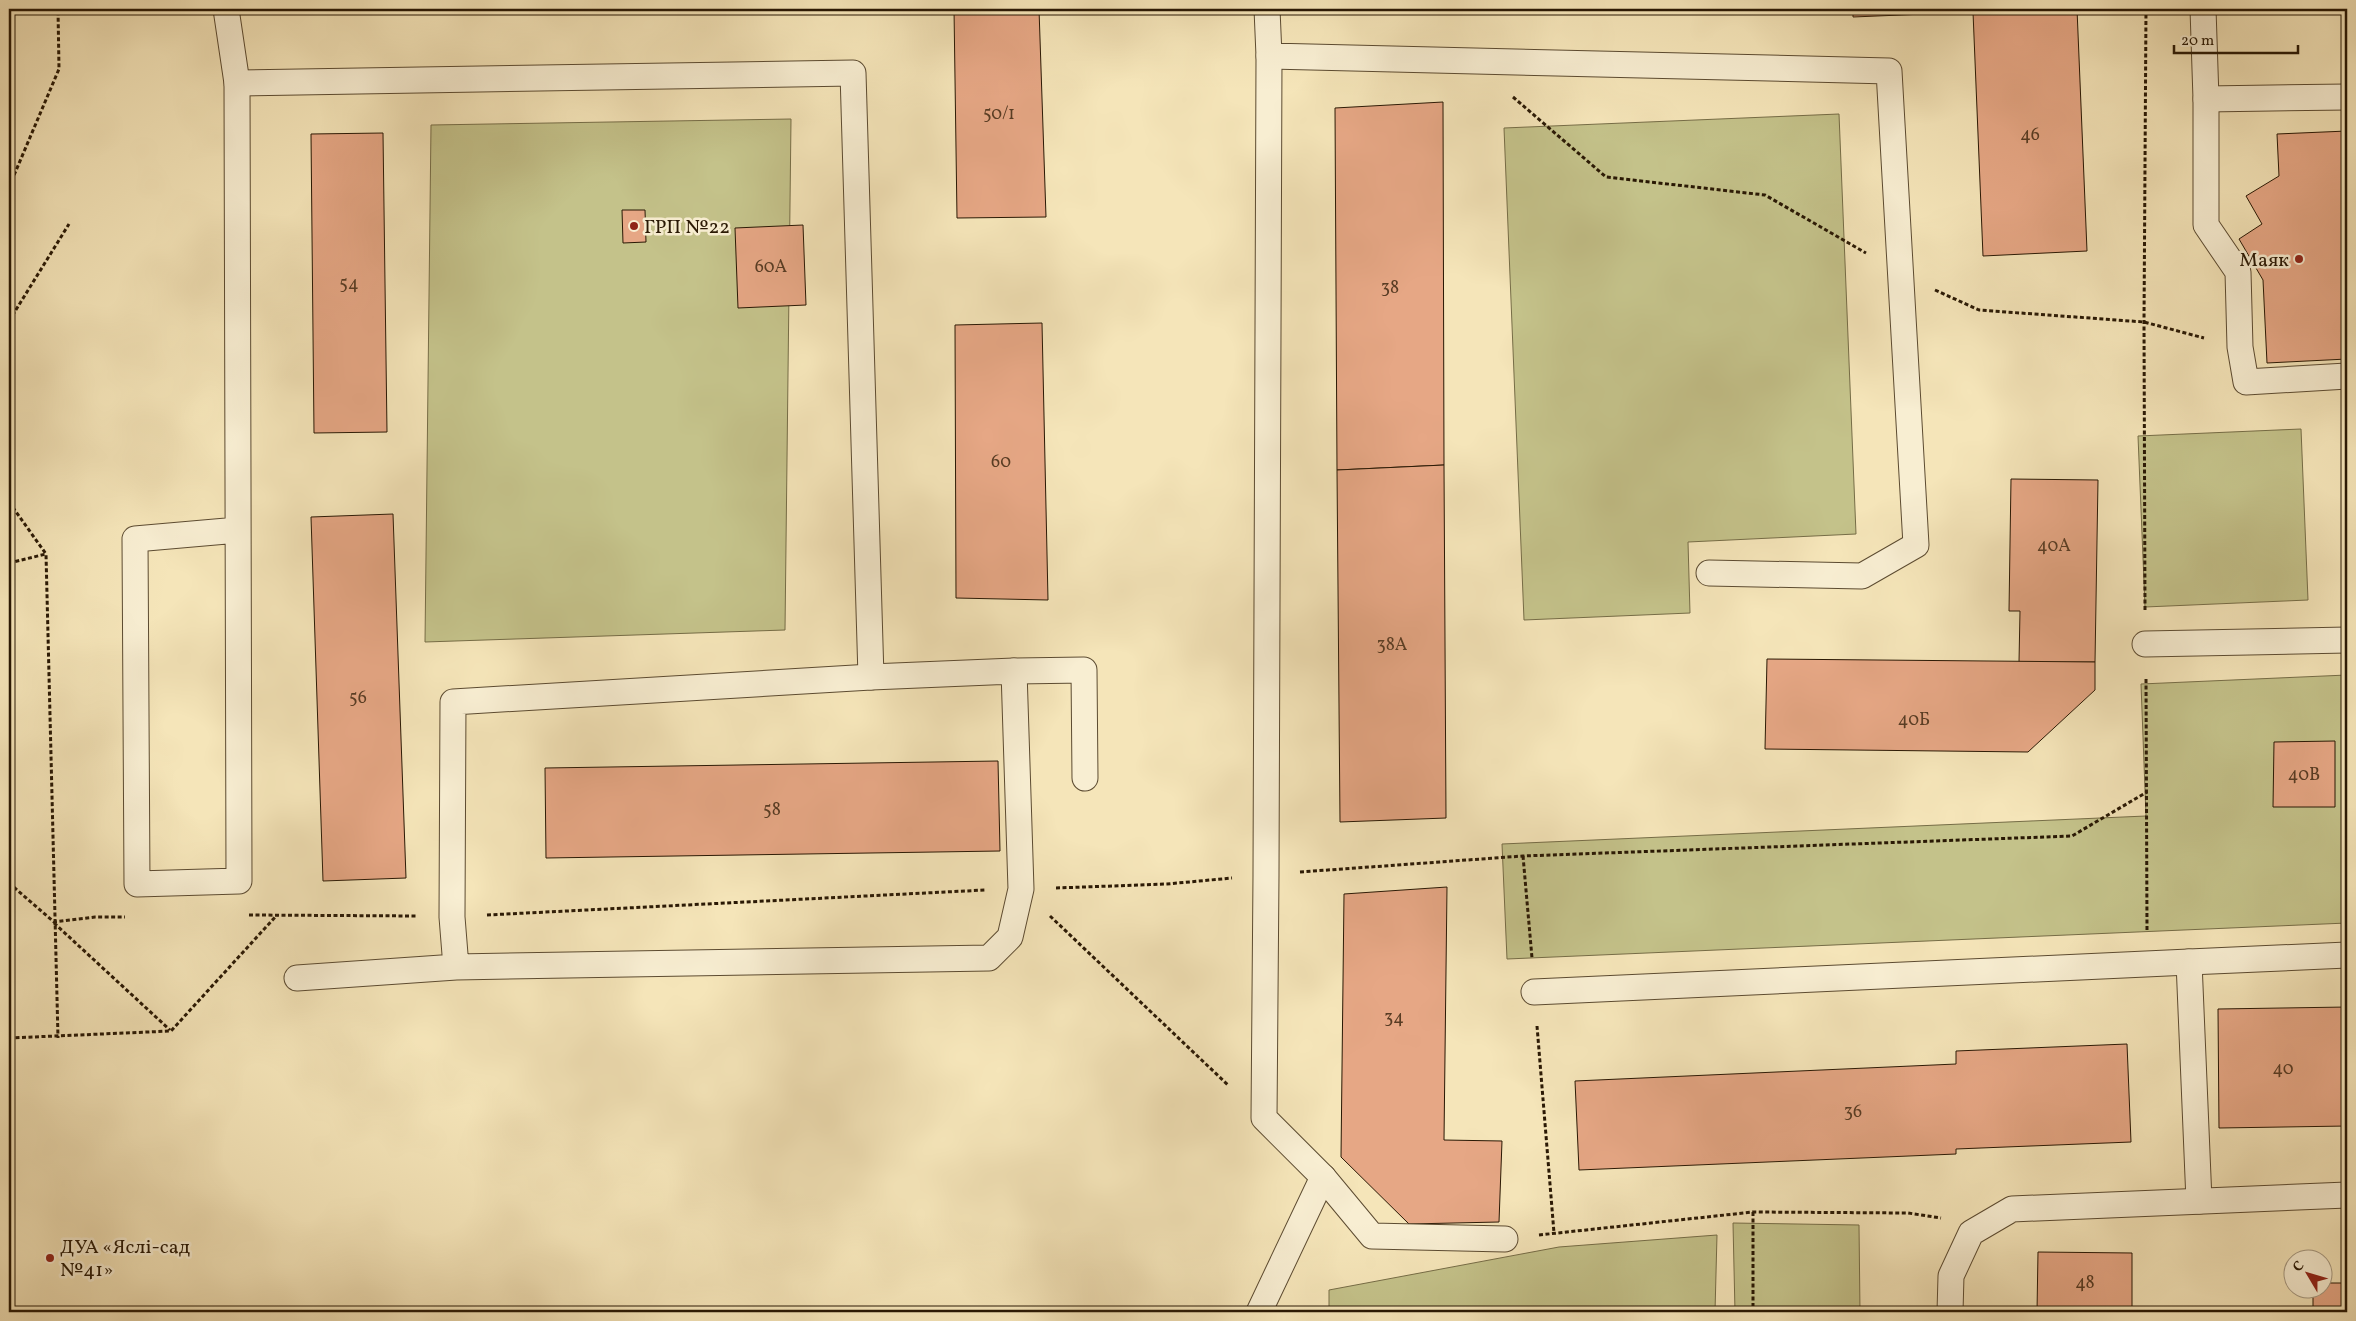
<svg xmlns="http://www.w3.org/2000/svg" width="2356" height="1321" font-family="Vollkorn,serif">
	<style>
		.green { fill: #c4c28a; stroke: #766d47 }
		.building { fill: #e6a785; stroke: #291804 }
		.lines { fill: none; stroke-linecap: round; stroke-linejoin: round }
		.service-casing { stroke: #5c4b31; stroke-width: 27 }
		.path { stroke: #291804; stroke-width: 3; stroke-dasharray: 4 2.5; stroke-linecap: butt }
		.service { stroke: #f8eed2; stroke-width: 25 }
		.poi-dot { fill: #8f2418; stroke: #f8eed2; stroke-width: 2 }
		.labels { text-anchor: middle; stroke-width: 5; stroke-linejoin: round; paint-order: stroke }
		.number-label { font-size: 18px; fill: #583c24 }
		.poi-label { font-size: 20px; fill: #291804; stroke: #f8eed2; text-anchor: start }
	</style>
	<rect width="100%" height="100%" fill="#f5e5b9"/>
	<filter id="stains"><feTurbulence type="fractalNoise" baseFrequency=".004" numOctaves="4"/><feColorMatrix values="0 0 0 0 .2 0 0 0 0 .09 0 0 0 0 .02 0 0 0 .5 -.17"/></filter>
	<radialGradient id="worn" r=".72"><stop offset=".6" stop-color="#630" stop-opacity="0"/><stop offset="1" stop-color="#630" stop-opacity=".3"/></radialGradient>
	<!-- green -->
	<g class="green">
		<path d="M1839,114L1856,534L1688,542L1690,613L1524,620L1504,128Z"/>
		<path d="M791,119L785,630L425,642L431,125Z"/>
		<path d="M2301,429L2308,600L2145,607L2138,436Z"/>
		<path d="M2347,675V923L1507,959L1502,844L2146,816L2141,684Z"/>
		<path d="M1733,1223L1859,1225L1860,1312H1735Z"/>
		<path d="M1717,1235L1715,1312H1329V1290L1559,1247Z"/>
	</g>
	<!-- building -->
	<g class="building">
		<path d="M954,9H1039L1046,217L957,218Z"/>
		<path d="M1853,9H2077L2087,251L1983,256L1973,12L1853,17Z"/>
		<path d="M1443,102L1444,465L1337,470L1335,108Z"/>
		<path d="M2347,131V359L2267,363L2263,280L2239,239L2262,224L2246,196L2279,176L2277,134Z"/>
		<path d="M383,133L387,432L314,433L311,134Z"/>
		<path d="M622,210H645L646,242L623,243Z"/>
		<path d="M803,225L806,305L738,308L735,228Z"/>
		<path d="M1042,323L1048,600L956,598L955,325Z"/>
		<path d="M1444,465L1446,818L1340,822L1337,470Z"/>
		<path d="M2011,479L2098,480L2095,662H2019L2020,611H2009Z"/>
		<path d="M393,514L406,878L323,881L311,517Z"/>
		<path d="M1767,659L2095,662V690L2028,752L1765,749Z"/>
		<path d="M2335,741V807H2273L2274,742Z"/>
		<path d="M998,761L1000,851L546,858L545,768Z"/>
		<path d="M1447,887L1444,1140L1502,1141L1499,1222L1409,1224L1341,1157L1344,894Z"/>
		<path d="M2347,1007V1126L2219,1128L2218,1009Z"/>
		<path d="M2127,1044L2131,1142L1956,1149V1154L1579,1170L1575,1081L1956,1064V1051Z"/>
		<path d="M2038,1252L2132,1253V1312H2037Z"/>
		<path d="M2324,1283H2347V1312H2313V1288H2324Z"/>
	</g>
	<g class="lines">
		<!-- service casing -->
		<g class="service-casing">
			<g id="service">
				<path d="M226,9L237,83L239,881L137,884L135,539L238,530"/>
				<path d="M1267,9L1269,56L1889,71L1916,545L1862,576L1709,573"/>
				<path d="M2203,9L2206,99V225L2238,272L2240,347L2246,382L2347,376"/>
				<path d="M1269,56L1266,875L1264,1118L1323,1177L1372,1236L1505,1239"/>
				<path d="M237,83L853,73L871,677"/>
				<path d="M2206,99L2347,97"/>
				<path d="M2145,644L2347,640"/>
				<path d="M1014,671L1084,670L1085,778"/>
				<path d="M297,978L456,967L452,917L453,702L871,677L1014,671L1021,889L1010,937L989,958L456,967"/>
				<path d="M1534,992L2189,962"/>
				<path d="M2199,1201L2189,962L2347,955"/>
				<path d="M1259,1312L1323,1177"/>
				<path d="M1950,1312L1951,1276L1971,1233L2012,1209L2347,1195"/>
			</g>
		</g>
		<!-- path -->
		<g class="path">
			<path d="M58,9L107,13"/>
			<path d="M1513,97L1606,177L1765,195L1866,253"/>
			<path d="M9,187L59,69L58,9"/>
			<path d="M1935,290L1979,310L2144,322L2204,338"/>
			<path d="M9,321L69,224"/>
			<path d="M9,502L46,554L58,1038"/>
			<path d="M9,563L46,554"/>
			<path d="M2145,610L2144,322L2146,9"/>
			<path d="M2146,679L2147,930"/>
			<path d="M1523,856L1532,958"/>
			<path d="M1300,872L1523,856L2072,836L2147,792"/>
			<path d="M9,883L54,922L95,917H125"/>
			<path d="M1056,888L1167,884L1232,878"/>
			<path d="M249,915L418,916"/>
			<path d="M487,915L985,890"/>
			<path d="M1050,916L1229,1086"/>
			<path d="M54,923L170,1030"/>
			<path d="M1537,1026L1554,1233"/>
			<path d="M9,1038L171,1031L277,915"/>
			<path d="M1753,1212V1312"/>
			<path d="M1539,1235L1753,1212L1908,1213L1941,1218"/>
		</g>
		<!-- service -->
		<use href="#service" class="service"/>
	</g>
	<!-- markers -->
	<g class="poi-dot">
		<circle cx="634" cy="226" r="5"/>
		<circle cx="2299" cy="259" r="5"/>
		<circle cx="50" cy="1258" r="5"/>
	</g>
	<g class="labels">
		<!-- number labels -->
		<g class="number-label">
			<text x="999" y="119">50/1</text>
			<text x="2030" y="140">46</text>
			<text x="771" y="272">60А</text>
			<text x="349" y="289">54</text>
			<text x="1390" y="293">38</text>
			<text x="1001" y="467">60</text>
			<text x="2054" y="551">40А</text>
			<text x="1392" y="650">38А</text>
			<text x="358" y="703">56</text>
			<text x="1914" y="725">40Б</text>
			<text x="2304" y="780">40В</text>
			<text x="772" y="815">58</text>
			<text x="1394" y="1023">34</text>
			<text x="2283" y="1074">40</text>
			<text x="1853" y="1117">36</text>
			<text x="2085" y="1288">48</text>
		</g>
		<!-- poi labels -->
		<g class="poi-label">
			<text x="644" y="233">ГРП №22</text>
			<text x="2289" y="266" text-anchor="end">Маяк</text>
			<text x="60" y="1253">ДУА «Яслі-сад<tspan x="60" dy="23">№41»</tspan></text>
		</g>
	</g>
	<!-- margin -->
	<rect width="2356" height="1321" fill="none" stroke="#f5e5b9" stroke-width="30"/>
	<rect x="10" y="10" width="2336" height="1301" fill="none" stroke="#291804" stroke-width="2.5"/>
	<rect x="15" y="15" width="2326" height="1291" fill="none" stroke="#291804"/>
	<!-- north arrow -->
	<g transform="translate(2308 1274) rotate(308)"><circle r="24" fill="#f8eed2" stroke="#a59880"/>
	<path d="M0-4L9 19L0 12L-9 19Z" fill="#8f2418"/>
	<text y="-8" font-size="14" font-weight="bold" text-anchor="middle" fill="#291804">С</text>
	</g>
	<!-- scale -->
	<path d="M2174 45v8h124v-8" fill="none" stroke="#291804" stroke-width="2.5"/>
	<text x="2181" y="45" font-size="15" fill="#291804" stroke="#f8eed2" stroke-width="4" paint-order="stroke">20 m</text>
	<rect width="100%" height="100%" filter="url(#stains)"/>
	<rect width="100%" height="100%" fill="url(#worn)"/>
</svg>
